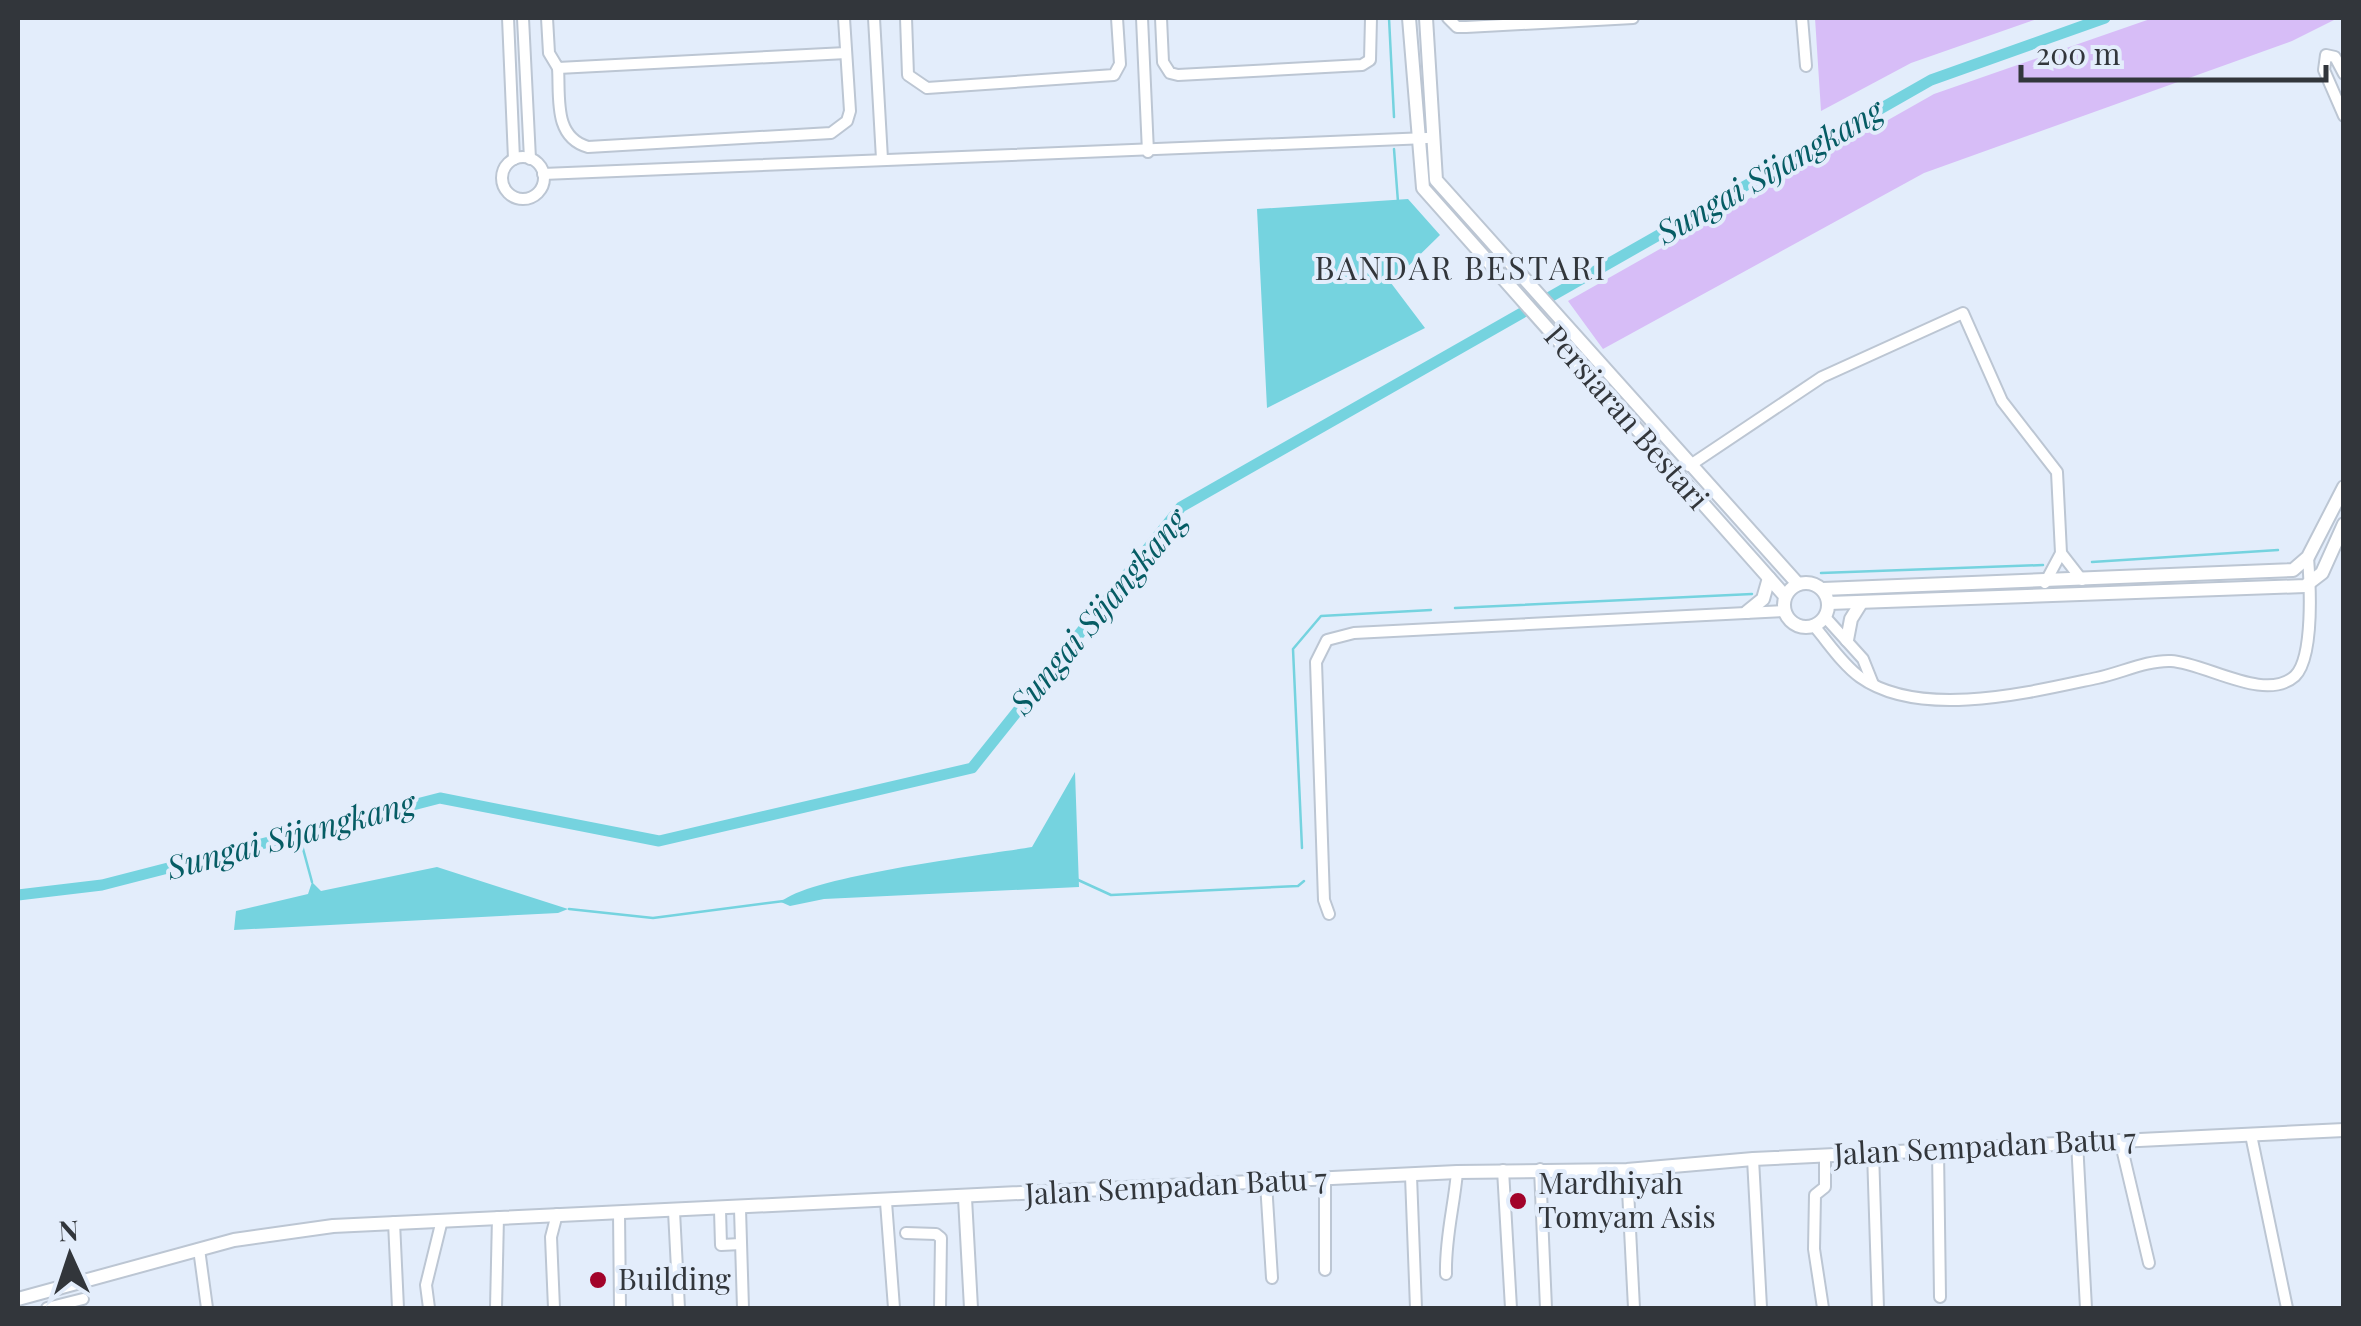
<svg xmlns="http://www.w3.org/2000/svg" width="2361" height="1326" font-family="'Playfair Display',serif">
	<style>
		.green { fill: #d7bdf7 }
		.water { fill: #75d3df }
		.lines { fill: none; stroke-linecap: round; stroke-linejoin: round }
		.stream { stroke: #75d3df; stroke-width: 2.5 }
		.canal { stroke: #75d3df; stroke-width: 11 }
		.minor-casing { stroke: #bcc6d3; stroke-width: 14 }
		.tertiary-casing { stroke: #bcc6d3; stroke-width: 16 }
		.minor { stroke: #fff; stroke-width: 10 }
		.tertiary { stroke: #fff; stroke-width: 12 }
		.poi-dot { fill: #a2032a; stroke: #e3edfb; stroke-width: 4 }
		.labels { text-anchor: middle; stroke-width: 8; stroke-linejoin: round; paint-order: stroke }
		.street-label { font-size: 30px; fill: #32363b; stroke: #e3edfb }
		.poi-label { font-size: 30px; fill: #32363b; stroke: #e3edfb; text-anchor: start }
		.water-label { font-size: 32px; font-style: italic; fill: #055c64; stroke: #e3edfb }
		.neighbourhood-label { font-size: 32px; letter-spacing: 2.5px; fill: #32363b; stroke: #e3edfb }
	</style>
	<rect width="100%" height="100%" fill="#e3edfb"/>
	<!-- green -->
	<g class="green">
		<path d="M1815,18H2040L1911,63L1821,111Z"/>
		<path d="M2153,18H2338L2292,41L1924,173L1603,349L1568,301L1934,94Z"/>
	</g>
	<!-- water -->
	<g class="water">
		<path d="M1408,199L1440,235L1391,283L1425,328L1267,408L1257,209Z"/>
		<path d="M1075,772L1079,887L824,899L790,906L781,902C809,876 984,855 1032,847Z"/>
		<path d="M437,867L568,909L558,913L234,930L236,911L308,894L312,882L321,891Z"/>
	</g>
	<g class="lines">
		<!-- stream -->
		<g class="stream">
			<path d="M1389,18L1394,117"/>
			<path d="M1394,149L1398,202"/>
			<path d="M2092,562L2278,550"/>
			<path d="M1821,573L2043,565"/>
			<path d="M1455,608L1752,594"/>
			<path d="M299,834L312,882"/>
			<path d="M1302,848L1293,649L1321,616L1431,610"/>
			<path d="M1076,879L1111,895L1298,886L1304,881"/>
			<path d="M569,909L653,918L784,901"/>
		</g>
		<!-- canal -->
		<path class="canal" d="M18,895L102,885L440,798L659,841L972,768L1181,507L1931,80L2105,18"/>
		<!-- minor casing -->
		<g class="minor-casing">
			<g id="minor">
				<path d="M508,18L514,159"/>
				<path d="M523,18L530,159"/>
				<path d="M547,18L549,53L558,68L846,53"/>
				<path d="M874,18L882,159"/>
				<path d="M906,18L908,75L927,88L1114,75L1120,64L1117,18"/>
				<path d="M1142,18L1148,152"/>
				<path d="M1161,18L1163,62L1170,73L1178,75L1362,65L1370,60L1371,18"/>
				<path d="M1448,18L1457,27H1466L1633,18"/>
				<path d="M1802,18L1806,66"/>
				<path d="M558,68C560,97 553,137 588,147L831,133L847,121L850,111L844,18"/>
				<path d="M2344,74L2335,57L2326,55L2324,70L2344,116"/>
				<circle cx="523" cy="178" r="21"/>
				<path d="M543,174L1427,138"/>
				<path d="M1689,466L1822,377L1963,313L2002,401L2057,472L2061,553L2045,583"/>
				<path d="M2061,553L2082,580"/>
				<path d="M1825,617L1863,659L1873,684"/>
				<path d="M1814,626C1828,642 1842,664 1860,677C1920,720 2031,692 2097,678C2121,673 2147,660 2171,661C2206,663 2265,703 2295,676C2314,657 2310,584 2308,557"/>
				<path d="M1329,914L1324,900L1316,662L1327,640L1354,633L1784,611"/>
				<path d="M2251,1135L2287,1308"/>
				<path d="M2120,1140L2149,1263"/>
				<path d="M2077,1142L2086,1308"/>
				<path d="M1938,1149L1940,1297"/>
				<path d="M1873,1152L1878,1308"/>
				<path d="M1753,1159L1761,1307"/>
				<path d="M1540,1169L1546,1308"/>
				<path d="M1503,1170L1511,1308"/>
				<path d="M1627,1170L1634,1308"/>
				<path d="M1411,1176L1416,1308"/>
				<path d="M1325,1180V1270"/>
				<path d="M1266,1183L1272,1278"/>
				<path d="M886,1202L894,1308"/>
				<path d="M740,1209L743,1308"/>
				<path d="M720,1210L721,1245L741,1244"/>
				<path d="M674,1211L679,1308"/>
				<path d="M619,1213L620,1308"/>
				<path d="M394,1222L398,1308"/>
				<path d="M906,1233L936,1234L941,1238L940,1308"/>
				<path d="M199,1249L207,1308"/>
				<path d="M1446,1274C1445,1238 1454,1207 1457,1172"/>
				<path d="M47,1308L83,1299"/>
				<path d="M429,1308L426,1285L442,1220"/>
				<path d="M496,1308L498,1217"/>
				<path d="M554,1308L551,1237L557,1214"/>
				<path d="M1823,1308L1814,1249L1815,1195L1825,1187V1156"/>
			</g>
		</g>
		<!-- tertiary casing -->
		<g class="tertiary-casing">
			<g id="tertiary">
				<path d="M1409,18L1423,188L1785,596"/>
				<path d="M1426,18L1436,180L1798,584"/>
				<circle cx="1806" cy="605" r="22"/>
				<path d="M1823,589L2293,570L2308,557L2344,487"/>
				<path d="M1829,603L2305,586L2322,573L2344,524"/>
				<path d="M1747,612L1763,599L1769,578"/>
				<path d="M1847,640L1851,619L1861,603"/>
				<path d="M965,1198L971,1308"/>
				<path d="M18,1299L234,1240L333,1226L1457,1172L1627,1170L1753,1159L2344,1130"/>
			</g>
		</g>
		<!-- minor -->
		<use href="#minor" class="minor"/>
		<!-- tertiary -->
		<use href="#tertiary" class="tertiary"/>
	</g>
	<!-- markers -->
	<g class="poi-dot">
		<circle cx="1518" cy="1201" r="10"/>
		<circle cx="598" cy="1280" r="10"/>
	</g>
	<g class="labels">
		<!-- street labels -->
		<g class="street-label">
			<text transform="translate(1626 418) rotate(49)" y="10">Persiaran Bestari</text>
			<text transform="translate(1985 1147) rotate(-3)" y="10">Jalan Sempadan Batu 7</text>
			<text transform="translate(1176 1187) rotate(-3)" y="10">Jalan Sempadan Batu 7</text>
		</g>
		<!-- poi labels -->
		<g class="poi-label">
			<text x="1538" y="1194">Mardhiyah<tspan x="1538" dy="34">Tomyam Asis</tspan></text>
			<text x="618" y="1290">Building</text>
		</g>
		<!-- water labels -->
		<g class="water-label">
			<text transform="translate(1770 172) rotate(-30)" y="11">Sungai Sijangkang</text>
			<text transform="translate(1099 612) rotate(-50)" y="11">Sungai Sijangkang</text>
			<text transform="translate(291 836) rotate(-15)" y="11">Sungai Sijangkang</text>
		</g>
		<!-- neighbourhood labels -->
		<g class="neighbourhood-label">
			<text x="1461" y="280">BANDAR BESTARI</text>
		</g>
	</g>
	<!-- border -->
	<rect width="2361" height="1326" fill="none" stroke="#32363b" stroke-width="40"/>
	<!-- north arrow -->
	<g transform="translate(70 1256) rotate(357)" stroke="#e3edfb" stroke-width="8" paint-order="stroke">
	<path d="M0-8L18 38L0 25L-18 38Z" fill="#32363b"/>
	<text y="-15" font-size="28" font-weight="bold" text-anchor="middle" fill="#32363b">N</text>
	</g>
	<!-- scale -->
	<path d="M2021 65v15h305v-15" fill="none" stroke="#32363b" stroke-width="5"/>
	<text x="2036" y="65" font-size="30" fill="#32363b" stroke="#e3edfb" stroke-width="8" paint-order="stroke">200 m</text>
</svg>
